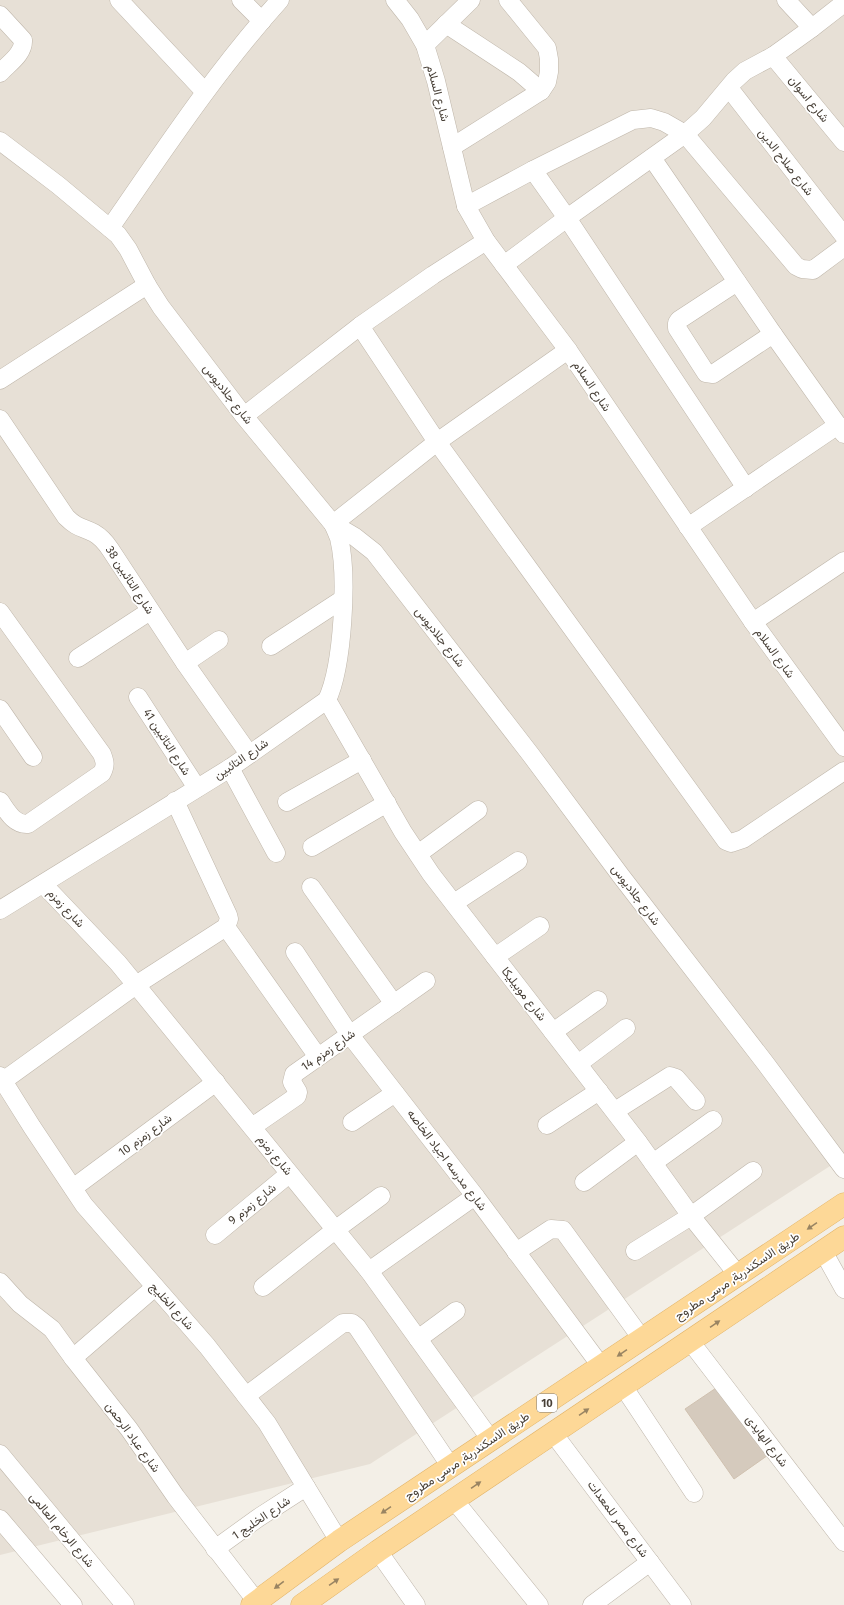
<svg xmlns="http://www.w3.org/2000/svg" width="844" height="1605" font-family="'Fira Sans',Vazirmatn,sans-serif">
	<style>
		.residential { fill: #e7e0d6 }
		.building { fill: #d5cabd; stroke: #d0c1b0 }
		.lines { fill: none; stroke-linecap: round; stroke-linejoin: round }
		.minor-casing { stroke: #bfb6aa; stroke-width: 19 }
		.major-casing { stroke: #e2b367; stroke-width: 23 }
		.minor { stroke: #fff; stroke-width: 18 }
		.major { stroke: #fdd897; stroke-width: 22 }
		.oneway { fill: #998462 }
		.labels { text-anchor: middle; stroke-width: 3.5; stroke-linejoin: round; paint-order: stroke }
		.shield { fill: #fff; stroke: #7e7972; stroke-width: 1 }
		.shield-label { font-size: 11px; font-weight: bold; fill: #473f36 }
		.street-label { font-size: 12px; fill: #473f36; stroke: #fff }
	</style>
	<rect width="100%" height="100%" fill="#f3efe7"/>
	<!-- residential -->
	<path class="residential" d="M0,0H844V1157L370,1464L0,1555Z"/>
	<!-- building -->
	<path class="building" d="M722,1384L771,1453L734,1479L685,1409Z"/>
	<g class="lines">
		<!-- minor casing -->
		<g class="minor-casing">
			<g id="minor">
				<path d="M119,0L205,92"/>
				<path d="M241,0L262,21"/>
				<path d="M395,0L410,19L425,45L436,81L466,206L486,241L568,350L753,622L844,747"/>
				<path d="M786,0L812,28"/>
				<path d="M0,15L23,40C24,54 8,64 0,73"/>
				<path d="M446,24L519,72L541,91"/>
				<path d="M425,45L471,0"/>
				<path d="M773,56L844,142"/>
				<path d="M729,88L844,236"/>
				<path d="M0,141L58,185L118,235L128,249L147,285L161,307L244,416L333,524L355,537L374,552L531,755L621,876L766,1064L844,1169"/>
				<path d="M452,147L541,91L547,82L549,72V59L547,48L508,0"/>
				<path d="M652,158L773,334L844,434"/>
				<path d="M533,170L567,218L746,488"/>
				<path d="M466,206L533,170L633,120L651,118L664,122L685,134L796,266L802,269L813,270L844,247"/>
				<path d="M110,228C164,150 216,71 280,0"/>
				<path d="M504,265L567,218L685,134L703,118L734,81L745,71L773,56L812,28L844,3"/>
				<path d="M737,282L679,320L677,323V328L706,373L713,374L773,334"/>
				<path d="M360,326L437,442L726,841L731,843L743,839L844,771"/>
				<path d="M0,380L147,285"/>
				<path d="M244,416L360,326L433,275L486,241"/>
				<path d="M0,419L66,517C77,528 82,527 94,533C101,537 106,543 110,549L185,663L249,754"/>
				<path d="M688,527L838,425"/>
				<path d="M0,612L102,754C105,762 106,765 102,773L28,824C14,825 7,811 0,801"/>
				<path d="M753,622L844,561"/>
				<path d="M271,646L343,599"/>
				<path d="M78,658L150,611"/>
				<path d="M185,663L219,640"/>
				<path d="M138,697L197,788"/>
				<path d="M327,700L403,832L431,874L638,1142L691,1216L738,1275"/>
				<path d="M0,709L33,757"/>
				<path d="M230,768L276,853"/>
				<path d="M287,802L362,760"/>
				<path d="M312,847L387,803"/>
				<path d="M418,854L478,810"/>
				<path d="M43,884L118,963L136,985L369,1271L491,1440"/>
				<path d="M311,887L394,1004"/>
				<path d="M454,903L518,861"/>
				<path d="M0,910L230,768L327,700C343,666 348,575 339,538C337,533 335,528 333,524L437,442L568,350"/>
				<path d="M226,927L318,1057"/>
				<path d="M295,952L350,1035L475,1196L601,1366"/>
				<path d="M495,957L540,926"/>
				<path d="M553,1032L598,1000"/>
				<path d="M578,1064L626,1028"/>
				<path d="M0,1076L32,1127L84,1205L207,1346L267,1423L339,1541"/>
				<path d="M3,1081L136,985L226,927L229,919L228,915L175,801"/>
				<path d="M615,1111L670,1076L676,1078L696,1101"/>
				<path d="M352,1122L395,1093"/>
				<path d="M547,1125L599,1091"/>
				<path d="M252,1127L297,1096L298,1092L292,1082L294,1074L426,981"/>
				<path d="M653,1163L713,1120"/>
				<path d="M584,1182L638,1142"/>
				<path d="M73,1188L216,1082"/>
				<path d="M215,1235L289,1174"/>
				<path d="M635,1251L691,1216L753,1171"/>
				<path d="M823,1251L844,1289"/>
				<path d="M516,1252L551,1229L563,1230L642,1339"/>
				<path d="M369,1271L475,1196"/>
				<path d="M0,1282L20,1304L52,1329L73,1358L129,1429L176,1497L257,1602"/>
				<path d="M263,1287L335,1230L381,1196"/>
				<path d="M418,1339L456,1311"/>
				<path d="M690,1341L844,1542"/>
				<path d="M73,1358L155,1287"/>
				<path d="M623,1386L694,1493"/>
				<path d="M246,1396L343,1323H352L357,1327L451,1467"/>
				<path d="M553,1433L682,1605"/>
				<path d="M0,1454L125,1605"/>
				<path d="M454,1500L539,1605"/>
				<path d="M0,1519L73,1605"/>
				<path d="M215,1549L258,1518L306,1487"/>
				<path d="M378,1551L416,1605"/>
				<path d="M592,1605L650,1562"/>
			</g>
		</g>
		<!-- major casing -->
		<g class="major-casing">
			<g id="major">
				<path d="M252,1605L339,1541L844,1204"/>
				<path d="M302,1605L378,1551L844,1237"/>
			</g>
		</g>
		<!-- minor -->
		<use href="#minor" class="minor"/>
		<!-- major -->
		<use href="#major" class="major"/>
	</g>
	<!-- one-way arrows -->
	<defs><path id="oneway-solid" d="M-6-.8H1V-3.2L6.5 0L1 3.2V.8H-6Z"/></defs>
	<g class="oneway">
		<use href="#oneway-solid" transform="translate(812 1226) rotate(146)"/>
		<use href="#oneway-solid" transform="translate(715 1324) rotate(-34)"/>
		<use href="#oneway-solid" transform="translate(622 1353) rotate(146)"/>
		<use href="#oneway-solid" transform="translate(584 1412) rotate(-34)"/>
		<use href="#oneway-solid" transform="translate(476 1485) rotate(-34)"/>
		<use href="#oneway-solid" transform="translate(386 1510) rotate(146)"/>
		<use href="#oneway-solid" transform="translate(334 1582) rotate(-35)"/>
		<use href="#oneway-solid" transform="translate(279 1585) rotate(143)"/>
	</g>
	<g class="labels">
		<!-- shield labels -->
		<rect class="shield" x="537" y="1394" width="20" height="18" rx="3"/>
		<g class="shield-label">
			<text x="547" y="1407">10</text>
		</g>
		<!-- street labels -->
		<g class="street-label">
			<text transform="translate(438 93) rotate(75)" y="4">شارع السلام</text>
			<text transform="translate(809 99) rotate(51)" y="4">شارع اسوان</text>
			<text transform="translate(786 162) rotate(52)" y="4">شارع صلاح الدين</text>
			<text transform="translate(592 386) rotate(56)" y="4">شارع السلام</text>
			<text transform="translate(228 394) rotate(52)" y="4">شارع جلاديوس</text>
			<text transform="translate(130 580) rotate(57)" y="4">شارع التائبين 38</text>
			<text transform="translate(440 637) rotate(52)" y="4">شارع جلاديوس</text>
			<text transform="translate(775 653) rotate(54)" y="4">شارع السلام</text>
			<text transform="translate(167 742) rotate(57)" y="4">شارع التائبين 41</text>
			<text transform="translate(241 759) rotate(-34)" y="4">شارع التائبين</text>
			<text transform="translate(636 895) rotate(53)" y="4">شارع جلاديوس</text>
			<text transform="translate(66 908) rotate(47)" y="4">شارع زمزم</text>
			<text transform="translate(524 994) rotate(52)" y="4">شارع موبيليكا</text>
			<text transform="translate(328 1050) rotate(-35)" y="4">شارع زمزم 14</text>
			<text transform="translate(145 1135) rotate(-36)" y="4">شارع زمزم 10</text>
			<text transform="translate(275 1155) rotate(51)" y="4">شارع زمزم</text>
			<text transform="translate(447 1160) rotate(53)" y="4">شارع مدرسه اجياد الخاصه</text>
			<text transform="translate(252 1204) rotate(-39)" y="4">شارع زمزم 9</text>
			<text transform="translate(737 1276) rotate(-34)" y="4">طريق الاسكندرية, مرسى مطروح</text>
			<text transform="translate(172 1306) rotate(48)" y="4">شارع الخليج</text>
			<text transform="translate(133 1437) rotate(54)" y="4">شارع عباد الرحمن</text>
			<text transform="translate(767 1441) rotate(53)" y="4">شارع الهايدى</text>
			<text transform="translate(467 1456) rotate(-34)" y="4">طريق الاسكندرية, مرسى مطروح</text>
			<text transform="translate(261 1518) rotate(-34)" y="4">شارع الخليج 1</text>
			<text transform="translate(618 1519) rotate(53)" y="4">شارع مصر للمعدات</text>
			<text transform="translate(62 1530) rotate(50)" y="4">شارع الرخام العالمى</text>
		</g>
	</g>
</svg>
